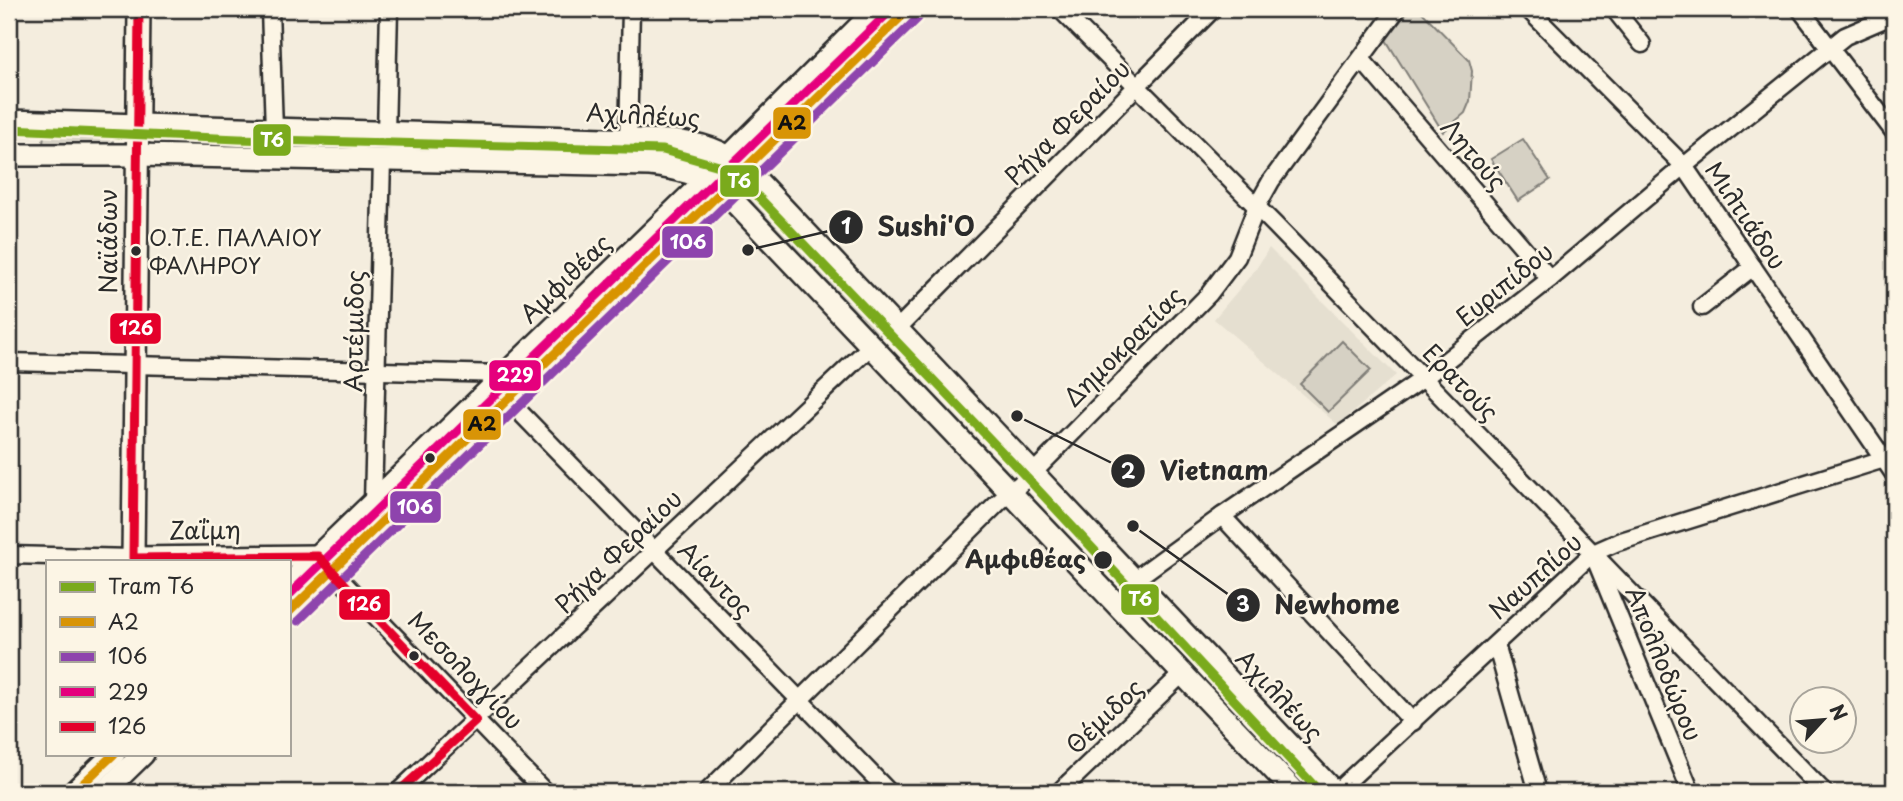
<svg xmlns="http://www.w3.org/2000/svg" width="1903" height="801" font-family="'Playpen Sans',sans-serif">
	<style>
		.built { fill: #e5dfd0 }
		.green { fill: #d6d1c4; stroke: #807e78; stroke-width: 2 }
		.lines { fill: none; stroke-linecap: round; stroke-linejoin: round }
		.street-casing { stroke: #2b2b2b; stroke-width: 21 }
		.secondary-casing { stroke: #2b2b2b; stroke-width: 26 }
		.street { stroke: #fcf5e5; stroke-width: 16 }
		.secondary { stroke: #fcf5e5; stroke-width: 21 }
		.bus-1-casing { stroke: #fcf5e5; stroke-width: 14 }
		.bus-2-casing { stroke: #fcf5e5; stroke-width: 14 }
		.bus-3-casing { stroke: #fcf5e5; stroke-width: 14 }
		.bus-4-casing { stroke: #fcf5e5; stroke-width: 14 }
		.bus-1 { stroke: #d89406; stroke-width: 9 }
		.bus-2 { stroke: #8e44ad; stroke-width: 9 }
		.bus-3 { stroke: #e5007d; stroke-width: 9 }
		.bus-4 { stroke: #e4002b; stroke-width: 9 }
		.tram-1-casing { stroke: #fcf5e5; stroke-width: 14 }
		.tram-1 { stroke: #7aaa1c; stroke-width: 9 }
		.bus-dot { fill: #2b2b2b; stroke: #fcf5e5; stroke-width: 2.5 }
		.labels { text-anchor: middle; stroke-width: 5; stroke-linejoin: round; paint-order: stroke }
		.bus-label { font-size: 22px; fill: #2b2b2b; stroke: #fcf5e5; text-anchor: start }
		.street-label { font-size: 24px; fill: #2b2b2b; stroke: #fcf5e5 }
		.stop-label { font-size: 24px; font-weight: bold; fill: #2b2b2b; stroke: #fcf5e5; text-anchor: end }
		.leader { fill: none; stroke: #2b2b2b; stroke-width: 2.5 }
		.callout-dot { fill: #2b2b2b; stroke: #fcf5e5; stroke-width: 2.5 }
		.mark-label { font-size: 21px; text-anchor: middle; font-weight: bold; fill: #fff }
		.callout-label { font-size: 26px; text-anchor: middle; font-weight: bold; fill: #2b2b2b; stroke: #fcf5e5; stroke-width: 5; stroke-linejoin: round; paint-order: stroke }
		.line-badge { stroke: #fcf5e5; stroke-width: 2.5 }
		.badge-label { font-size: 19px; text-anchor: middle; font-weight: bold; fill: #fff }
		.pale-badge-label { font-size: 19px; text-anchor: middle; font-weight: bold; fill: #111 }
	</style>
	<rect width="100%" height="100%" fill="#f4edde"/>
	<filter id="ink" filterUnits="userSpaceOnUse"><feTurbulence type="fractalNoise" baseFrequency=".0143" numOctaves="2"/><feDisplacementMap in="SourceGraphic" scale="14" xChannelSelector="R" yChannelSelector="G"/><feConvolveMatrix kernelMatrix="1 2 1 2 8 2 1 2 1" color-interpolation-filters="sRGB"/></filter>
	<g filter="url(#ink)">
		<!-- built -->
		<path class="built" d="M1269,248L1396,375L1338,425L1214,319L1256,269Z"/>
		<!-- green -->
		<g class="green">
			<path d="M1410,9H1419L1469,60L1472,71L1470,101L1465,113L1443,132L1386,40Z"/>
			<path d="M9,127L113,128V150L9,149V143L43,144L44,134L9,133Z"/>
			<path d="M167,134L232,136V142H251L252,146L261,147V152L167,149Z"/>
			<path d="M267,136L409,141V156L286,152V143H267Z"/>
			<path d="M1523,139L1550,180L1518,201L1491,159Z"/>
			<path d="M419,141L666,148L710,158L696,173L418,156Z"/>
			<path d="M754,188L1015,462L1011,466L882,332L878,337L1005,471L1001,475L749,209L753,204L745,196Z"/>
			<path d="M1342,341L1371,370L1328,412L1300,384Z"/>
			<path d="M1038,488L1319,788L1314,792H1299L1025,500L1029,496L1156,631L1160,626L1034,491Z"/>
		</g>
		<g class="lines">
			<!-- street casing -->
			<g class="street-casing">
				<g id="street">
					<path d="M270,9L274,130"/>
					<path d="M1060,9L1275,225L1824,792"/>
					<path d="M1528,9L1684,166L1894,474"/>
					<path d="M1614,9L1642,44"/>
					<path d="M1800,9L1894,132"/>
					<path d="M1362,60L1550,279"/>
					<path d="M386,134L389,9"/>
					<path d="M628,140L631,9"/>
					<path d="M1702,307L1753,267"/>
					<path d="M897,329L1213,9"/>
					<path d="M9,362L505,374"/>
					<path d="M508,400L889,792"/>
					<path d="M373,502L382,160"/>
					<path d="M1222,516L1413,722"/>
					<path d="M9,555L133,558"/>
					<path d="M1596,561L1691,792"/>
					<path d="M332,571L545,792"/>
					<path d="M1134,580L1222,516L1424,378L1550,279L1684,166L1845,36L1894,15"/>
					<path d="M1496,644L1538,792"/>
					<path d="M398,792L871,346"/>
					<path d="M707,792L999,502L1033,473L1209,294L1237,257L1257,206L1271,181L1397,9"/>
					<path d="M1059,792L1182,674"/>
					<path d="M1336,792L1593,553L1618,542L1884,459L1894,453"/>
				</g>
			</g>
			<!-- secondary casing -->
			<g class="secondary-casing">
				<g id="secondary">
					<path d="M139,9L133,558L318,556L323,562"/>
					<path d="M9,121L671,141C701,143 722,150 746,169L1334,792"/>
					<path d="M9,155H136L650,165C677,168 700,174 723,190L1295,792"/>
					<path d="M289,584L707,179L877,9"/>
					<path d="M289,612L909,9"/>
					<path d="M74,792L114,754"/>
					<path d="M104,792L143,754"/>
				</g>
			</g>
			<!-- street -->
			<use href="#street" class="street"/>
			<!-- secondary -->
			<use href="#secondary" class="secondary"/>
			<!-- bus-1 casing -->
			<g class="bus-1-casing">
				<g id="bus-1">
					<path d="M289,612L909,9"/>
					<path d="M74,792L114,754"/>
				</g>
			</g>
			<!-- bus-2 casing -->
			<g class="bus-2-casing">
				<path id="bus-2" d="M298,621L918,18"/>
			</g>
			<!-- bus-3 casing -->
			<g class="bus-3-casing">
				<path id="bus-3" d="M289,595L892,9"/>
			</g>
			<!-- bus-4 casing -->
			<g class="bus-4-casing">
				<path id="bus-4" d="M139,9L133,558L318,556L476,721L398,792"/>
			</g>
			<!-- bus-1 -->
			<use href="#bus-1" class="bus-1"/>
			<!-- bus-2 -->
			<use href="#bus-2" class="bus-2"/>
			<!-- bus-3 -->
			<use href="#bus-3" class="bus-3"/>
			<!-- bus-4 -->
			<use href="#bus-4" class="bus-4"/>
			<!-- tram-1 casing -->
			<g class="tram-1-casing">
				<path id="tram-1" d="M9,129L239,139L663,150L719,166L753,191L1027,478L1320,792"/>
			</g>
			<!-- tram-1 -->
			<use href="#tram-1" class="tram-1"/>
		</g>
	</g>
	<!-- markers -->
	<g class="bus-dot">
		<circle cx="136" cy="251" r="6"/>
		<circle cx="430" cy="458" r="6"/>
		<circle cx="1103" cy="560" r="10"/>
		<circle cx="414" cy="656" r="6"/>
	</g>
	<g class="labels">
		<!-- bus labels -->
		<g class="bus-label">
			<text x="149" y="246">Ο.Τ.Ε. ΠΑΛΑΙΟΥ<tspan x="149" dy="28">ΦΑΛΗΡΟΥ</tspan></text>
		</g>
		<!-- street labels -->
		<g class="street-label">
			<text transform="translate(643 116) rotate(3)" y="8">Αχιλλέως</text>
			<text transform="translate(1068 123) rotate(-45)" y="8">Ρήγα Φεραίου</text>
			<text transform="translate(1473 155) rotate(49)" y="8">Λητούς</text>
			<text transform="translate(1745 216) rotate(56)" y="8">Μιλτιάδου</text>
			<text transform="translate(109 241) rotate(-90)" y="8">Ναϊάδων</text>
			<text transform="translate(566 279) rotate(-44)" y="8">Αμφιθέας</text>
			<text transform="translate(1505 285) rotate(-39)" y="8">Ευριπίδου</text>
			<text transform="translate(355 331) rotate(-89)" y="8">Αρτέμιδος</text>
			<text transform="translate(1124 347) rotate(-45)" y="8">Δημοκρατίας</text>
			<text transform="translate(1460 383) rotate(46)" y="8">Ερατούς</text>
			<text transform="translate(205 531) rotate(-1)" y="8">Ζαΐμη</text>
			<text transform="translate(619 552) rotate(-44)" y="8">Ρήγα Φεραίου</text>
			<text transform="translate(1536 577) rotate(-42)" y="8">Ναυπλίου</text>
			<text transform="translate(715 580) rotate(46)" y="8">Αίαντος</text>
			<text transform="translate(1663 664) rotate(68)" y="8">Απολλοδώρου</text>
			<text transform="translate(465 671) rotate(46)" y="8">Μεσολογγίου</text>
			<text transform="translate(1279 696) rotate(47)" y="8">Αχιλλέως</text>
			<text transform="translate(1105 717) rotate(-44)" y="8">Θέμιδος</text>
		</g>
		<!-- stop labels -->
		<g class="stop-label">
			<text x="1086" y="568">Αμφιθέας</text>
		</g>
	</g>
	<!-- callouts -->
	<path class="leader" d="M748 250L846 227M1017 416L1128 471M1133 526L1243 605"/>
	<g class="callout-dot">
		<circle cx="748" cy="250" r="7"/>
		<circle cx="1017" cy="416" r="7"/>
		<circle cx="1133" cy="526" r="7"/>
		<circle cx="846" cy="227" r="18"/>
		<circle cx="1128" cy="471" r="18"/>
		<circle cx="1243" cy="605" r="18"/>
	</g>
	<g class="mark-label">
		<text x="846" y="234">1</text>
		<text x="1128" y="479">2</text>
		<text x="1243" y="612">3</text>
	</g>
	<g class="callout-label">
		<text x="926" y="236">Sushi'O</text>
		<text x="1214" y="480">Vietnam</text>
		<text x="1337" y="614">Newhome</text>
	</g>
	<g class="line-badge">
		<rect x="772" y="106" width="40" height="34" rx="7" fill="#d89406"/>
		<rect x="252" y="123" width="40" height="34" rx="7" fill="#7aaa1c"/>
		<rect x="719" y="164" width="41" height="34" rx="7" fill="#7aaa1c"/>
		<rect x="661" y="225" width="53" height="34" rx="7" fill="#8e44ad"/>
		<rect x="109" y="312" width="53" height="33" rx="7" fill="#e4002b"/>
		<rect x="488" y="359" width="54" height="33" rx="7" fill="#e5007d"/>
		<rect x="462" y="408" width="40" height="33" rx="7" fill="#d89406"/>
		<rect x="389" y="490" width="53" height="34" rx="7" fill="#8e44ad"/>
		<rect x="1120" y="583" width="40" height="33" rx="7" fill="#7aaa1c"/>
		<rect x="338" y="588" width="53" height="33" rx="7" fill="#e4002b"/>
	</g>
	<g class="badge-label">
		<text x="272" y="147">Τ6</text>
		<text x="739" y="188">Τ6</text>
		<text x="688" y="249">106</text>
		<text x="136" y="335">126</text>
		<text x="515" y="382">229</text>
		<text x="415" y="514">106</text>
		<text x="1140" y="606">Τ6</text>
		<text x="364" y="611">126</text>
	</g>
	<g class="pale-badge-label">
		<text x="792" y="130">Α2</text>
		<text x="482" y="431">Α2</text>
	</g>
	<!-- margin -->
	<rect width="1903" height="801" fill="none" stroke="#fcf5e5" stroke-width="35"/>
	<rect x="18" y="18" width="1868" height="766" fill="none" stroke="#2b2b2b" stroke-width="2.5" filter="url(#ink)"/>
	<!-- legend -->
	<rect x="46" y="560" width="245" height="196" fill="#fcf5e5" stroke="#a8a49b" stroke-width="2"/>
	<rect x="60" y="582" width="35" height="10" fill="#7aaa1c" stroke="#a8a49b" stroke-width="2"/>
	<text x="108" y="594" font-size="21" fill="#2b2b2b">Tram Τ6</text>
	<rect x="60" y="617" width="35" height="10" fill="#d89406" stroke="#a8a49b" stroke-width="2"/>
	<text x="108" y="630" font-size="21" fill="#2b2b2b">Α2</text>
	<rect x="60" y="652" width="35" height="10" fill="#8e44ad" stroke="#a8a49b" stroke-width="2"/>
	<text x="108" y="664" font-size="21" fill="#2b2b2b">106</text>
	<rect x="60" y="687" width="35" height="10" fill="#e5007d" stroke="#a8a49b" stroke-width="2"/>
	<text x="108" y="700" font-size="21" fill="#2b2b2b">229</text>
	<rect x="60" y="722" width="35" height="10" fill="#e4002b" stroke="#a8a49b" stroke-width="2"/>
	<text x="108" y="734" font-size="21" fill="#2b2b2b">126</text>
	<!-- north arrow -->
	<g transform="translate(1823 720) rotate(64)"><circle r="33" fill="#fcf5e5" stroke="#a8a49b" stroke-width="2"/>
	<path d="M0-5L12 26L0 18L-12 26Z" fill="#2b2b2b"/>
	<text y="-10" font-size="19" font-weight="bold" text-anchor="middle" fill="#2b2b2b">N</text>
	</g>
</svg>
